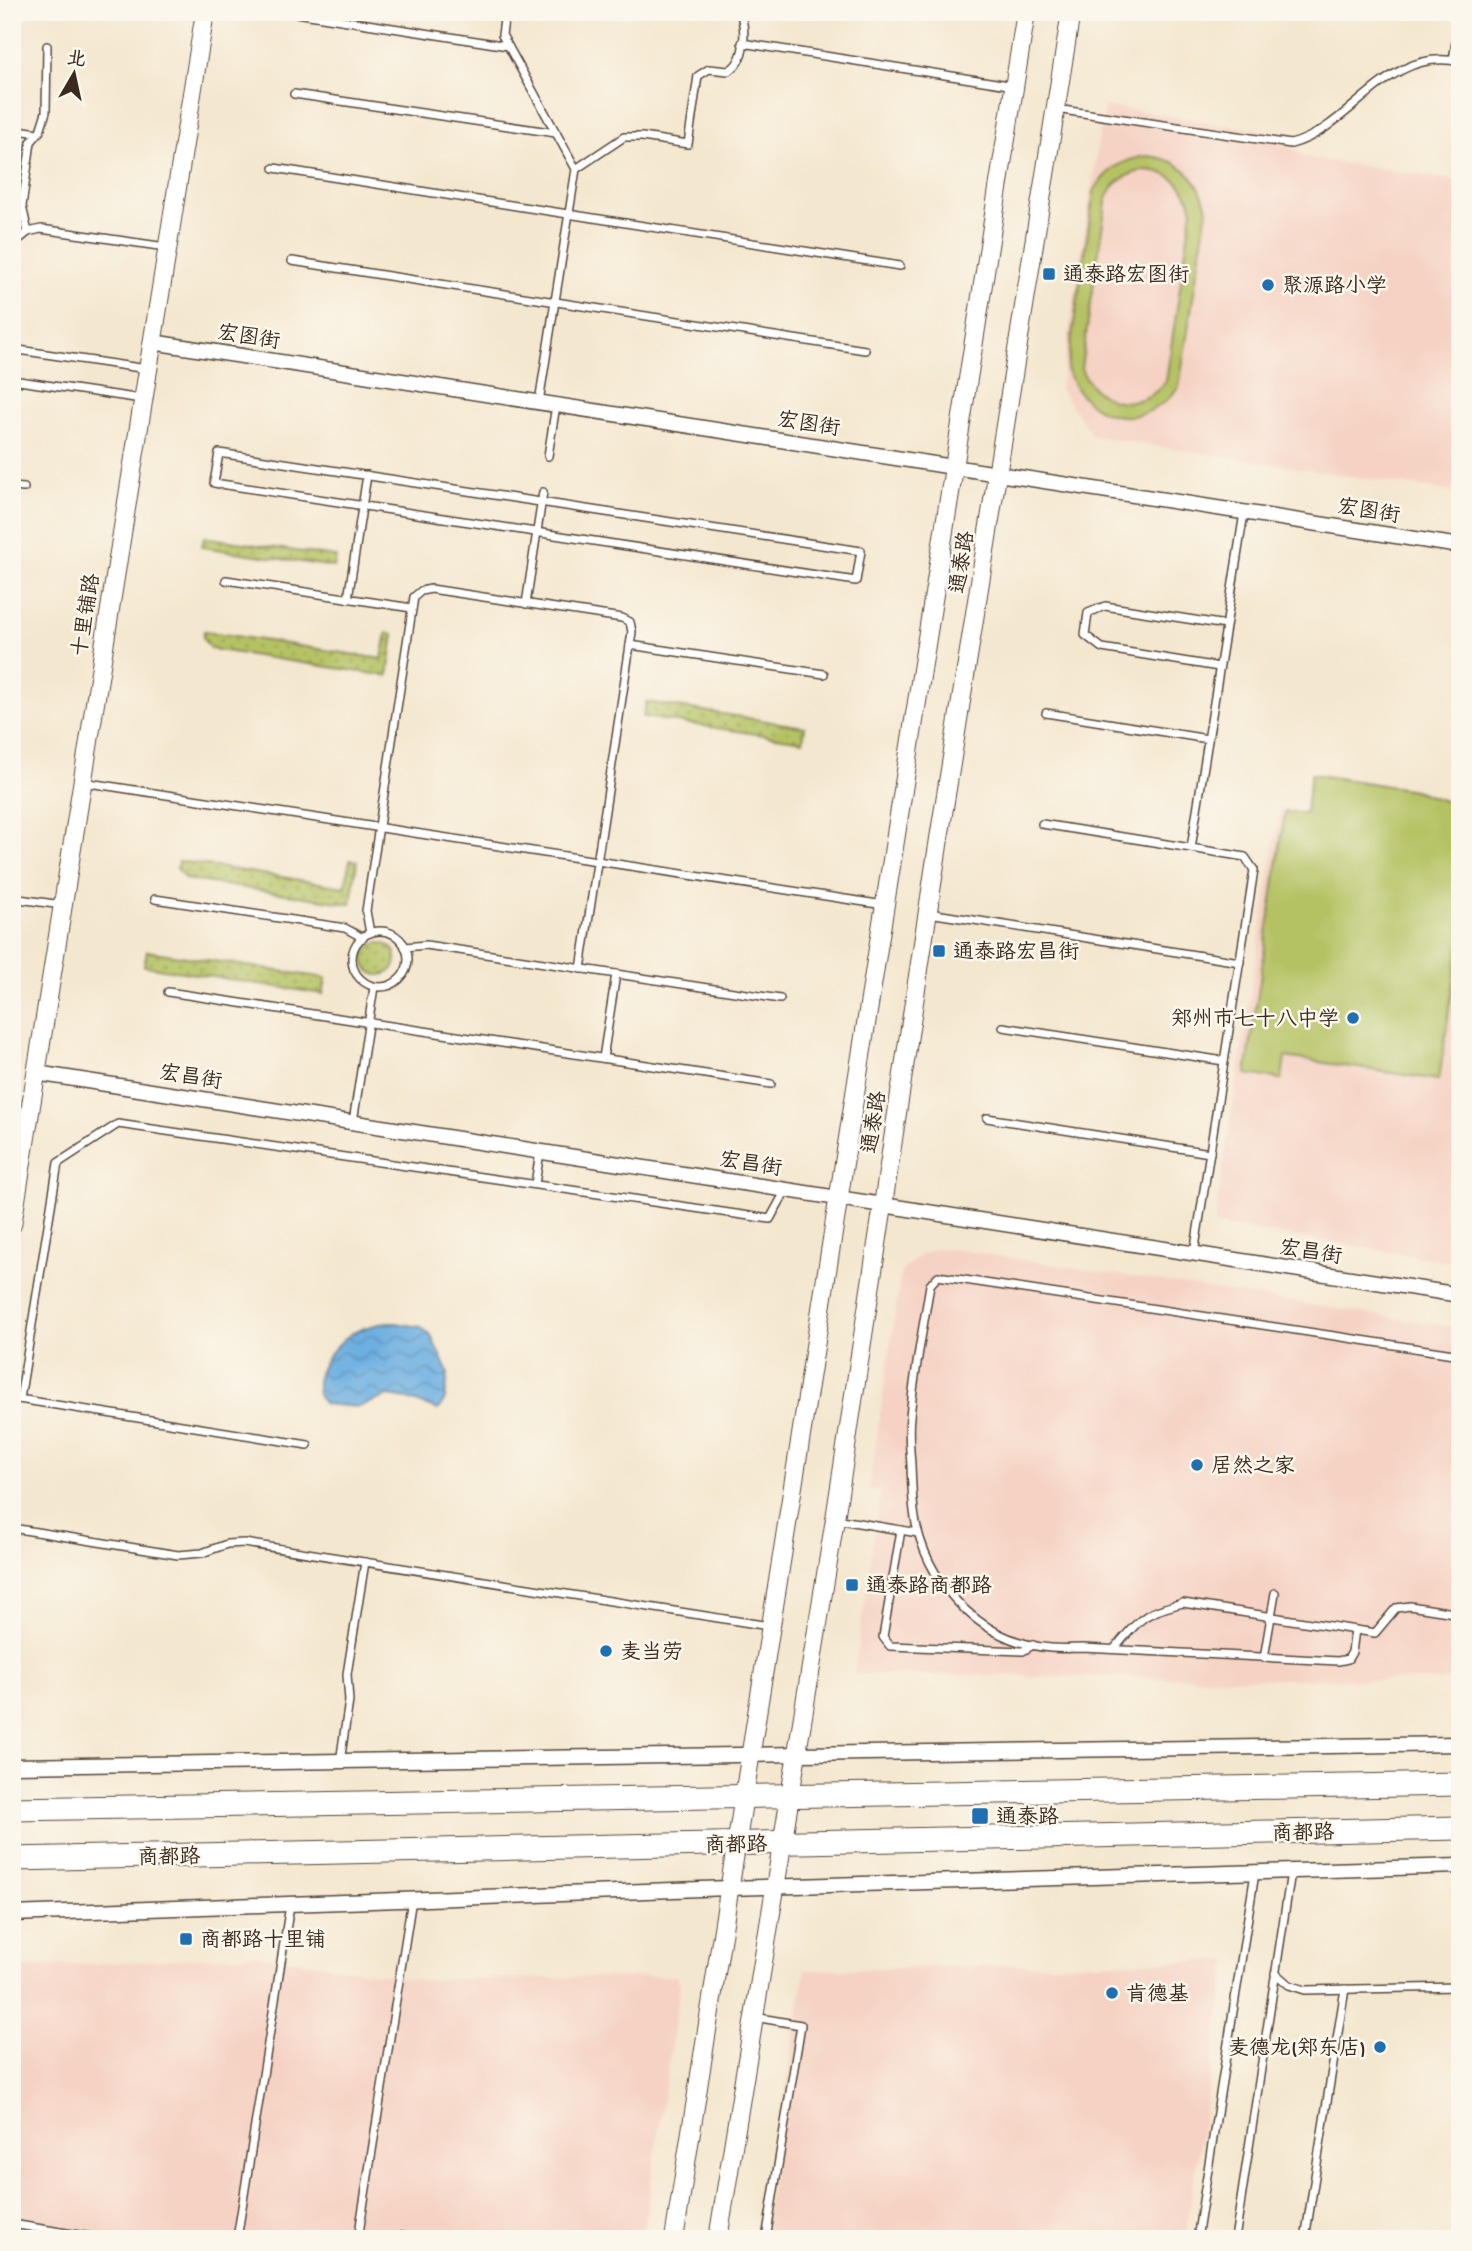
<svg xmlns="http://www.w3.org/2000/svg" width="1472" height="2251" font-family="'Gochi Hand','LXGW WenKai TC',sans-serif">
	<style>
		.built { fill: #f5d2c3 }
		.grass { fill: url(#grass-dots); stroke: #787641; stroke-width: 2 }
		.green { fill: #b5c264; stroke: #787641; stroke-width: 2; fill-rule: evenodd }
		.water { fill: url(#water-waves); stroke: #546c80; stroke-width: 2 }
		.lines { fill: none; stroke-linecap: round; stroke-linejoin: round }
		.service-casing { stroke: #574639; stroke-width: 10 }
		.minor-casing { stroke: #574639; stroke-width: 17 }
		.tertiary-casing { stroke: #574639; stroke-width: 20 }
		.primary-casing { stroke: #574639; stroke-width: 25 }
		.service { stroke: #fff; stroke-width: 7 }
		.minor { stroke: #fff; stroke-width: 14 }
		.tertiary { stroke: #fff; stroke-width: 18 }
		.primary { stroke: #fff; stroke-width: 23 }
		.poi-dot { fill: #1f6fb2; stroke: #fbf7ec; stroke-width: 2.5 }
		.labels { text-anchor: middle; stroke-width: 5; stroke-linejoin: round; paint-order: stroke }
		.poi-label { font-size: 21px; fill: #3b2a1e; stroke: #fbf7ec; text-anchor: start }
		.street-label { font-size: 21px; fill: #3b2a1e; stroke: #fbf7ec }
	</style>
	<defs>
		<pattern id="grass-dots" width="8" height="8" patternUnits="userSpaceOnUse" patternTransform="scale(1.75)"><rect width="8" height="8" fill="#b5c264"/><path d="M2 2h.1M6 6h.1" fill="none" stroke="#949e52" stroke-width="1.8" stroke-linecap="round"/></pattern>
		<pattern id="water-waves" width="16" height="10" patternUnits="userSpaceOnUse" patternTransform="scale(1.75)"><rect width="16" height="10" fill="#6cafe1"/><path d="M0 5q4-4 8 0t8 0" fill="none" stroke="#5a8fb6"/></pattern>
	</defs>
	<rect width="100%" height="100%" fill="#fbf7ec"/>
	<filter id="ink" filterUnits="userSpaceOnUse"><feTurbulence type="fractalNoise" baseFrequency=".0143" numOctaves="2"/><feDisplacementMap in="SourceGraphic" scale="14" xChannelSelector="R" yChannelSelector="G"/><feConvolveMatrix kernelMatrix="1 2 1 2 8 2 1 2 1" color-interpolation-filters="sRGB"/></filter>
	<filter id="wash" filterUnits="userSpaceOnUse"><feTurbulence type="fractalNoise" baseFrequency=".00686" numOctaves="4" result="noise"/><feDisplacementMap in="SourceGraphic" scale="28" xChannelSelector="R" yChannelSelector="G"/><feGaussianBlur stdDeviation="1.57" result="paint"/><feColorMatrix in="noise" values="0 0 0 0 0 0 0 0 0 0 0 0 0 0 0 0 0 1.4 0 .05"/><feComposite in="paint" operator="in"/></filter>
	<g filter="url(#wash)">
		<rect width="100%" height="100%" fill="#f4e7cf"/>
		<!-- built -->
		<g class="built">
			<path d="M1104,106L1271,132L1304,157L1460,181V493L1092,436L1060,389Z"/>
			<path d="M1310,772L1416,789L1460,805V1263L1214,1224L1280,808L1304,811Z"/>
			<path d="M937,1248L953,1249L1460,1328V1681L854,1674L881,1491L869,1489L901,1272L917,1257Z"/>
			<path d="M255,1955L420,1980L676,1976L680,1984L643,2239H12V1968Z"/>
			<path d="M1228,1960L1185,2239H762L805,1970Z"/>
		</g>
		<!-- grass -->
		<g class="grass">
			<path d="M204,537L336,557L334,567L202,547Z"/>
			<path d="M204,631L382,659L387,633L394,634L388,676L211,649L203,639Z"/>
			<path d="M646,702L805,727L803,741L643,717Z"/>
			<path d="M350,860L357,861L351,904L185,879L177,868L179,861L345,887Z"/>
			<circle cx="380" cy="959" r="16"/>
			<path d="M147,951L326,978L323,994L144,966Z"/>
		</g>
		<!-- green -->
		<g class="green">
			<path d="M1146,156C1179,158 1199,177 1207,209L1179,387C1145,432 1085,424 1067,369L1094,191C1106,170 1122,160 1146,156ZM1146,170C1171,172 1187,185 1192,209L1166,381C1141,414 1095,406 1081,368L1107,196C1116,180 1128,173 1146,170Z"/>
			<path d="M1311,774L1414,790L1460,807V938L1439,1080L1285,1057L1282,1079L1246,1074L1285,812L1305,814Z"/>
		</g>
		<!-- water -->
		<path class="water" d="M388,1322L421,1327L431,1336L448,1373L445,1399L438,1410L408,1399L388,1396L358,1407L324,1404C304,1382 331,1347 351,1334C362,1327 376,1325 388,1322Z"/>
	</g>
	<g filter="url(#ink)">
		<g class="lines">
			<!-- service casing -->
			<g class="service-casing">
				<g id="service">
					<path d="M290,12L508,46"/>
					<path d="M505,12L502,35L576,169L539,402"/>
					<path d="M742,43L1015,86"/>
					<path d="M1453,60L1460,18"/>
					<path d="M294,94L556,133"/>
					<path d="M1056,109L1291,144C1352,128 1388,45 1460,62"/>
					<path d="M12,129L38,133"/>
					<path d="M274,168L900,266"/>
					<path d="M576,169L624,137H642L688,144L698,76L709,69L728,71C747,62 746,29 740,12"/>
					<path d="M28,232L22,206L31,142L40,131L46,112L47,46"/>
					<path d="M12,245L28,232L41,229L166,247"/>
					<path d="M292,261L865,350"/>
					<path d="M12,349L147,369"/>
					<path d="M12,380L142,399"/>
					<path d="M219,453L861,551L856,581L214,483Z"/>
					<path d="M548,456L556,405"/>
					<path d="M12,487L24,488"/>
					<path d="M226,580L412,608"/>
					<path d="M348,599L367,475"/>
					<path d="M526,604L543,492"/>
					<path d="M630,645L824,674"/>
					<path d="M1219,667L1102,648L1085,635L1088,613L1105,606L1226,625"/>
					<path d="M1046,713L1208,739"/>
					<path d="M82,782L884,905"/>
					<path d="M1042,824L1191,848"/>
					<path d="M19,899L62,905"/>
					<path d="M155,899L345,928L363,938"/>
					<path d="M929,913L1240,962"/>
					<circle cx="380" cy="959" r="28"/>
					<path d="M370,933L366,911L414,597L421,591L431,589L622,618L630,622L632,632L581,969"/>
					<path d="M405,947L426,945L780,999"/>
					<path d="M168,992L771,1084"/>
					<path d="M1003,1027L1224,1061"/>
					<path d="M603,1058L616,974"/>
					<path d="M987,1118L1210,1153"/>
					<path d="M353,1122L374,987"/>
					<path d="M535,1184L540,1152"/>
					<path d="M1194,1254L1254,870L1245,857L1191,848L1244,513"/>
					<path d="M12,1398L308,1445"/>
					<path d="M20,1399L58,1163L118,1124L770,1219L786,1190"/>
					<path d="M835,1519L918,1533"/>
					<path d="M12,1528L178,1555L202,1553L227,1544L244,1543L769,1626"/>
					<path d="M901,1530L883,1637L890,1646L1023,1651L1033,1645"/>
					<path d="M1355,1630L1352,1652L1348,1659L1338,1661L1083,1648C1073,1648 1062,1649 1051,1648C985,1643 933,1591 917,1528C912,1508 912,1486 911,1465C910,1449 908,1432 910,1417C914,1373 923,1329 930,1285L938,1276L1460,1355"/>
					<path d="M1114,1649C1141,1618 1142,1613 1183,1603L1375,1633L1396,1608L1410,1606L1460,1614"/>
					<path d="M1264,1658L1275,1593"/>
					<path d="M340,1762L349,1701L347,1674L365,1562"/>
					<path d="M1275,1973L1289,1985L1305,1990L1460,1987"/>
					<path d="M754,2017L801,2025L766,2239"/>
					<path d="M12,2224L103,2239"/>
					<path d="M237,2239L290,1905"/>
					<path d="M358,2239L412,1899"/>
					<path d="M402,2239V2236"/>
					<path d="M1197,2239L1255,1873"/>
					<path d="M1235,2239L1291,1872"/>
					<path d="M1305,2239L1345,1989"/>
				</g>
			</g>
			<!-- minor casing -->
			<g class="minor-casing">
				<g id="minor">
					<path d="M152,342L1460,546"/>
					<path d="M36,1073L1460,1295"/>
					<path d="M12,1766L1460,1744"/>
					<path d="M12,1914L729,1888L1460,1866"/>
				</g>
			</g>
			<!-- tertiary casing -->
			<g class="tertiary-casing">
				<g id="tertiary">
					<path d="M12,1225L205,12"/>
					<path d="M674,2239L1026,12"/>
					<path d="M718,2239L835,1519L938,845L1071,12"/>
				</g>
			</g>
			<!-- primary casing -->
			<g class="primary-casing">
				<g id="primary">
					<path d="M12,1809L1460,1784"/>
					<path d="M12,1859L1460,1828"/>
				</g>
			</g>
			<!-- service -->
			<use href="#service" class="service"/>
			<!-- minor -->
			<use href="#minor" class="minor"/>
			<!-- tertiary -->
			<use href="#tertiary" class="tertiary"/>
			<!-- primary -->
			<use href="#primary" class="primary"/>
		</g>
	</g>
	<!-- markers -->
	<g class="poi-dot">
		<rect x="1042" y="267" width="14" height="14" rx="3.5"/>
		<circle cx="1268" cy="285" r="7"/>
		<rect x="932" y="944" width="14" height="14" rx="3.5"/>
		<circle cx="1353" cy="1018" r="7"/>
		<circle cx="1197" cy="1465" r="7"/>
		<rect x="845" y="1578" width="14" height="14" rx="3.5"/>
		<circle cx="606" cy="1651" r="7"/>
		<rect x="971" y="1807" width="18" height="18" rx="3.5"/>
		<rect x="179" y="1932" width="14" height="14" rx="3.5"/>
		<circle cx="1112" cy="1993" r="7"/>
		<circle cx="1380" cy="2047" r="7"/>
	</g>
	<g class="labels">
		<!-- poi labels -->
		<g class="poi-label">
			<text x="1063" y="281">通泰路宏图街</text>
			<text x="1282" y="292">聚源路小学</text>
			<text x="953" y="958">通泰路宏昌街</text>
			<text x="1339" y="1025" text-anchor="end">郑州市七十八中学</text>
			<text x="1211" y="1472">居然之家</text>
			<text x="866" y="1592">通泰路商都路</text>
			<text x="620" y="1658">麦当劳</text>
			<text x="996" y="1823">通泰路</text>
			<text x="200" y="1946">商都路十里铺</text>
			<text x="1126" y="2000">肯德基</text>
			<text x="1366" y="2054" text-anchor="end">麦德龙(郑东店)</text>
		</g>
		<!-- street labels -->
		<g class="street-label">
			<text transform="translate(249 336) rotate(9)" y="7">宏图街</text>
			<text transform="translate(809 423) rotate(9)" y="7">宏图街</text>
			<text transform="translate(1369 510) rotate(9)" y="7">宏图街</text>
			<text transform="translate(961 562) rotate(-81)" y="7">通泰路</text>
			<text transform="translate(85 615) rotate(-81)" y="7">十里铺路</text>
			<text transform="translate(191 1076) rotate(9)" y="7">宏昌街</text>
			<text transform="translate(873 1122) rotate(-81)" y="7">通泰路</text>
			<text transform="translate(751 1163) rotate(9)" y="7">宏昌街</text>
			<text transform="translate(1311 1251) rotate(9)" y="7">宏昌街</text>
			<text transform="translate(1303 1832) rotate(-1)" y="7">商都路</text>
			<text transform="translate(736 1844) rotate(-1)" y="7">商都路</text>
			<text transform="translate(169 1856) rotate(-1)" y="7">商都路</text>
		</g>
	</g>
	<!-- margin -->
	<rect width="1472" height="2251" fill="none" stroke="#fbf7ec" stroke-width="42"/>
	<!-- north arrow -->
	<g transform="translate(74 74) rotate(9)" stroke="#fbf7ec" stroke-width="5" paint-order="stroke">
	<path d="M0-5L12 26L0 18L-12 26Z" fill="#3b2a1e"/>
	<text y="-10" font-size="19" font-weight="bold" text-anchor="middle" fill="#3b2a1e">北</text>
	</g>
</svg>
